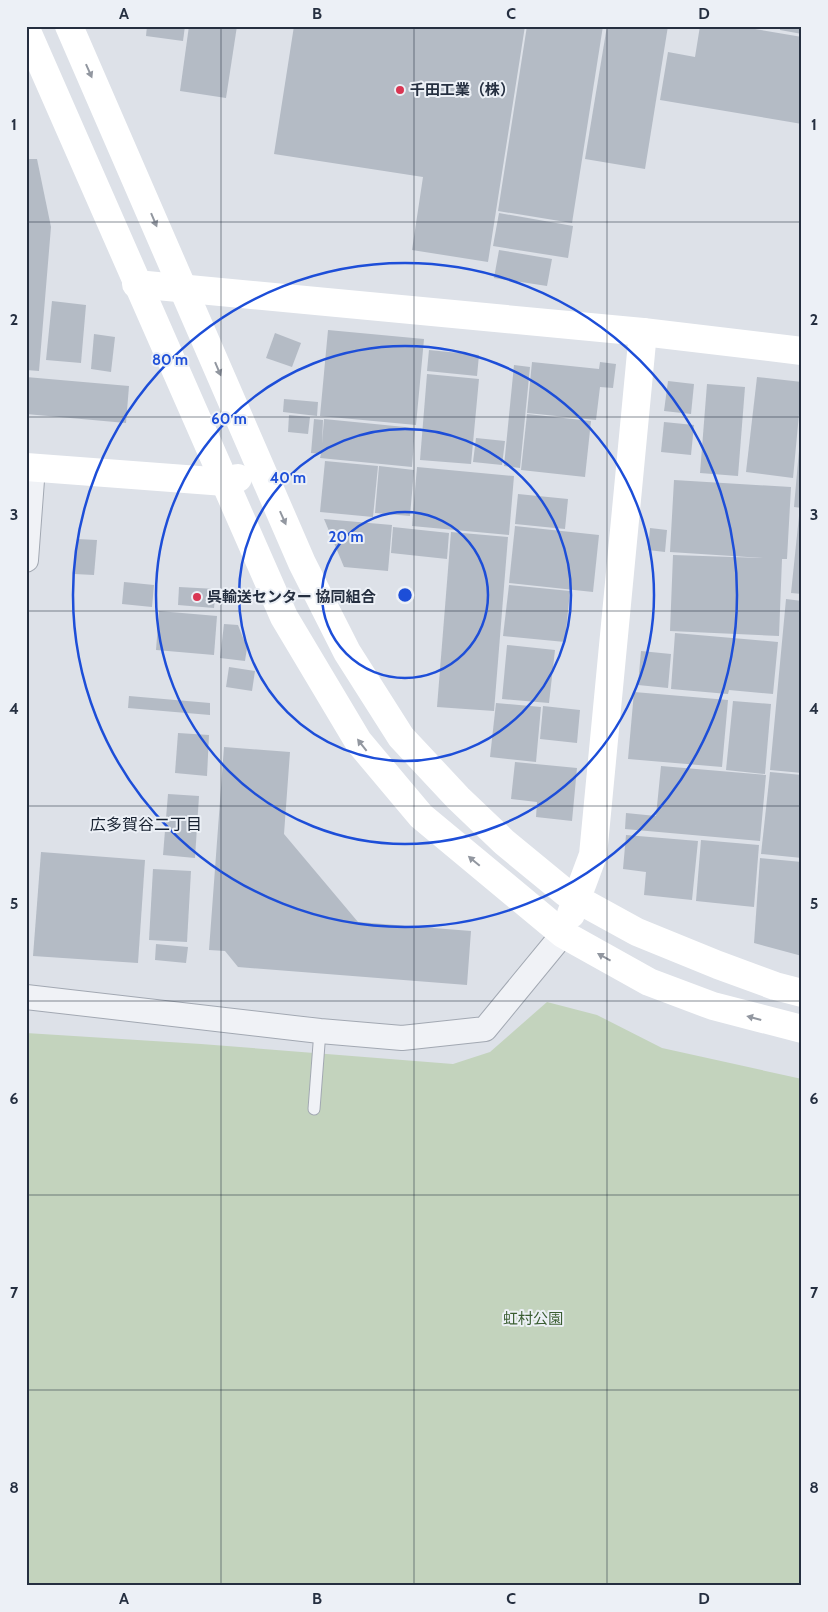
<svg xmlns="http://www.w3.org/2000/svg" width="828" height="1612" font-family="Cabin,'Noto Sans JP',sans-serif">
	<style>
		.green { fill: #c3d3bd }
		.building { fill: #b4bbc5 }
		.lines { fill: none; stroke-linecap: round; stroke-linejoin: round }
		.lane-casing { stroke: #a2a8b2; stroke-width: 13 }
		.street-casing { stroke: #a2a8b2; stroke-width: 26 }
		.lane { stroke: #f0f2f6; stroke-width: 11 }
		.street { stroke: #f0f2f6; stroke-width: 24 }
		.secondary { stroke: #fff; stroke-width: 28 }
		.oneway { fill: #9297a0 }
		.grid { fill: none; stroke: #252f40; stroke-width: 1; stroke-opacity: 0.55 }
		.ring { fill: none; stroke: #1d4ed8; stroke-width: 2.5 }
		.poi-dot { fill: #d93552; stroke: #ecf0f6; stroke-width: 2 }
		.labels { text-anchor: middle; stroke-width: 4; stroke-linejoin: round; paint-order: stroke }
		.poi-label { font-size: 15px; font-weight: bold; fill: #252f40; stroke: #ecf0f6; text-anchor: start }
		.park-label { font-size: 15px; fill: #3a5d31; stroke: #ecf0f6 }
		.neighbourhood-label { font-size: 16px; fill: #172130; stroke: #ecf0f6 }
		.centre { fill: #1d4ed8; stroke: #ecf0f6; stroke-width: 2.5 }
		.ring-label { font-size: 15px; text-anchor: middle; font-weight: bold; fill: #1d4ed8; stroke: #ecf0f6; stroke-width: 4; stroke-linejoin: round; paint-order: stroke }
		.neatline { fill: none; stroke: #252f40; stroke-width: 2 }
		.grid-label { font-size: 16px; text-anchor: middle; font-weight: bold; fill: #252f40 }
	</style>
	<rect width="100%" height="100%" fill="#dde1e8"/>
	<!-- green -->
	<path class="green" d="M547,1002L597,1015L662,1048L802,1079V1586H26V1033L201,1044L453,1064L490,1052Z"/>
	<!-- building -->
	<g class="building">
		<path d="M147,26H185L183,41L146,36Z"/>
		<path d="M189,26H237L226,98L180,91Z"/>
		<path d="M294,26H525L488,262L412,250L423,177L274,154Z"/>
		<path d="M527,26H603L572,223L498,211Z"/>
		<path d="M607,26H668L645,169L585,159Z"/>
		<path d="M700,26H737L802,37V124L660,100L668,52L695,57Z"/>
		<path d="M780,26H802V34L780,30Z"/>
		<path d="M26,159H37L51,227L39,371L26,370Z"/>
		<path d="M499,213L573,226L568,258L493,246Z"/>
		<path d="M499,250L552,259L547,286L494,278Z"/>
		<path d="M52,301L86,305L81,363L46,360Z"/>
		<path d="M328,330L424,339L416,425L320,416Z"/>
		<path d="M275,333L301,343L292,367L266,358Z"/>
		<path d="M94,334L115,337L111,372L91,369Z"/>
		<path d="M429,350L479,355L477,376L427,371Z"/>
		<path d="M532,362L599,369L600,362L616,364L613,388L600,387L596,420L527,413Z"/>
		<path d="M514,365L530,367L520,468L504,466Z"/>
		<path d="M427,374L479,379L471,464L420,460Z"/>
		<path d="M26,377L129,386L126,423L26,414Z"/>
		<path d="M757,377L802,382L793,478L746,472Z"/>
		<path d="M668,381L694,384L691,414L664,411Z"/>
		<path d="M707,384L745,387L738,476L700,473Z"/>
		<path d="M284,399L318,402L317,416L283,412Z"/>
		<path d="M527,414L591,421L585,477L521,470Z"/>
		<path d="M289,415L310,417L308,434L288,432Z"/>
		<path d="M314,419L323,420L322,444L324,419L415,428L412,467L320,458L321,454L311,453Z"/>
		<path d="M664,422L694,425L691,455L661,452Z"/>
		<path d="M476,438L505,441L502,465L473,462Z"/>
		<path d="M800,439H802V508L794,507Z"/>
		<path d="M325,461L378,466L373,517L320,512Z"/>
		<path d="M379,466L414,470L410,516L375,513Z"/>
		<path d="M417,467L514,476L509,535L412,526Z"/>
		<path d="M674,480L791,487L787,559H782L779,636L670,631L673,555L763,558L670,552Z"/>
		<path d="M518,494L568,499L565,529L515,524Z"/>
		<path d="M799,516H802V594L791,593Z"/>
		<path d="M324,519L392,525L388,571L344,567Z"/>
		<path d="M515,526L599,535L593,592L509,583Z"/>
		<path d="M393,527L449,533L447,559L391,553Z"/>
		<path d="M650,528L667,530L665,552L648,550Z"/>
		<path d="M451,532L508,537L494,711L437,707Z"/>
		<path d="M77,539L97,540L94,575L74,574Z"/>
		<path d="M124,582L154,585L152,607L122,604Z"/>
		<path d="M509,585L570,591L565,642L503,636Z"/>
		<path d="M179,587L216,589L214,608L178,605Z"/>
		<path d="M786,599L802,601V773L770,770Z"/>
		<path d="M159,611L217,616L214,655L156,650Z"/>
		<path d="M224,624L238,625L247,648L245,661L220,658Z"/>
		<path d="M675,633L778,642L773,694L729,690L728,694L671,689Z"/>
		<path d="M507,645L555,650L549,703L502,699Z"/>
		<path d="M641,651L671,654L668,688L638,685Z"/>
		<path d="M229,667L255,671L252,691L226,687Z"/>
		<path d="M634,692L728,700L722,767L628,759Z"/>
		<path d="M129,696L210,703V715L128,708Z"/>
		<path d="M733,701L771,704L765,774L726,770Z"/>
		<path d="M496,703L541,707L536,762L490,757Z"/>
		<path d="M543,706L580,710L577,743L540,739Z"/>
		<path d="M178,733L209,735L207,776L175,773Z"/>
		<path d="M224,747L290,752L284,834L358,922L471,931L467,985L238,967L225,951L209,950Z"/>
		<path d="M515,762L577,768L572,821L536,817L537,802L511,799Z"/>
		<path d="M661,766L766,775L760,841L625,829L626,813L656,816Z"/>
		<path d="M770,772L802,775V858L761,854Z"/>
		<path d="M168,794L199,796L195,858L163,855Z"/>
		<path d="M626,835L698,841L692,900L644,895L646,872L623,869Z"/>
		<path d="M701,840L759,845L754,907L696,901Z"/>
		<path d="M41,852L145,860L138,963L33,956Z"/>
		<path d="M760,858L802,862V956L754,943Z"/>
		<path d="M153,869L191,871L187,942L149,940Z"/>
		<path d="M156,944L188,947L186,963L155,960Z"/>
	</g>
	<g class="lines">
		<!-- lane casing -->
		<g class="lane-casing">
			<path id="lane" d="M314,1109L320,1031"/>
		</g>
		<!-- street casing -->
		<g class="street-casing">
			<g id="street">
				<path d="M26,560L33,467"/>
				<path d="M26,997L320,1031L402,1038L485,1029L563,934"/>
			</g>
		</g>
		<!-- lane -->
		<use href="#lane" class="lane"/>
		<!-- street -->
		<use href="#street" class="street"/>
		<!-- secondary -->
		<g class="secondary">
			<path d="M69,26L302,563L347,652L401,737L458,798L504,842L566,893L637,932L718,965L775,986L802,993"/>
			<path d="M26,29L284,617L358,741L421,816L563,934L649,982L713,1006L802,1029"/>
			<path d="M136,284L643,332L802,351"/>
			<path d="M26,467L225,482L238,478"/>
			<path d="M571,914L593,855L643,332"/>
		</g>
	</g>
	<!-- one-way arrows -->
	<defs><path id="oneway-solid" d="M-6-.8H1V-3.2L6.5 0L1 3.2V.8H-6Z" transform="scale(1.25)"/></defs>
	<g class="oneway">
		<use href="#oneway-solid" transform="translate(89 71) rotate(66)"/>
		<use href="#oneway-solid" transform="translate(154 220) rotate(67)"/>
		<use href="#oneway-solid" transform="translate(218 369) rotate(67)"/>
		<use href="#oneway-solid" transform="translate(283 518) rotate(66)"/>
		<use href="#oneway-solid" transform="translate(362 745) rotate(-128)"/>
		<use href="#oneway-solid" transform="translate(474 861) rotate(-140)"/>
		<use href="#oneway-solid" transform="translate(604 957) rotate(-151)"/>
		<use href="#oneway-solid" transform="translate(754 1018) rotate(-165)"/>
	</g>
	<!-- grid -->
	<path class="grid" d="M221,26V1586M414,26V1586M607,26V1586M26,222H802M26,417H802M26,611H802M26,806H802M26,1001H802M26,1195H802M26,1390H802"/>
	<!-- distance rings -->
	<g class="ring">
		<circle cx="405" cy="595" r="83"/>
		<circle cx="405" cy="595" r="166"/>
		<circle cx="405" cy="595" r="249"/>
		<circle cx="405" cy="595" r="332"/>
	</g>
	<!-- markers -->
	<g class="poi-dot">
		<circle cx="400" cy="90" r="5"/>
		<circle cx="197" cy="597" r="5"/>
	</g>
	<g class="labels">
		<!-- poi labels -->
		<g class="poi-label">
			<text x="410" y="95">千田工業（株）</text>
			<text x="207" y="602">呉輸送センター 協同組合</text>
		</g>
		<!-- park labels -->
		<g class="park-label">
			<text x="533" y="1324">虹村公園</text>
		</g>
		<!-- neighbourhood labels -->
		<g class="neighbourhood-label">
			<text x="146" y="830">広多賀谷二丁目</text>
		</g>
	</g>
	<circle cx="405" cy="595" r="8" class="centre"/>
	<g class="ring-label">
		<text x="170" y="365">80 m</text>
		<text x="229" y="424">60 m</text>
		<text x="288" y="483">40 m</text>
		<text x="346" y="542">20 m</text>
	</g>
	<!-- border -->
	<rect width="828" height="1612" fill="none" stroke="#ecf0f6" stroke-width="55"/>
	<rect x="28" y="28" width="772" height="1556" class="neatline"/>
	<g class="grid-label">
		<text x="124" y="19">A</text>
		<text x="317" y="19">B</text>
		<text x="511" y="19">C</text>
		<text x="704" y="19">D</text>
		<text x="14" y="130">1</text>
		<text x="814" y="130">1</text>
		<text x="14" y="325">2</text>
		<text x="814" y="325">2</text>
		<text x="14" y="520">3</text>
		<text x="814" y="520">3</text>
		<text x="14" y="714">4</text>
		<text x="814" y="714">4</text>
		<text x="14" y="909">5</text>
		<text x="814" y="909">5</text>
		<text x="14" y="1104">6</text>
		<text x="814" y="1104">6</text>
		<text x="14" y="1298">7</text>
		<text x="814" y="1298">7</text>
		<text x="14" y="1493">8</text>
		<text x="814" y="1493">8</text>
		<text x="124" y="1604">A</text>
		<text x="317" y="1604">B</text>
		<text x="511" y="1604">C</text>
		<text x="704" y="1604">D</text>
	</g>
</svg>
